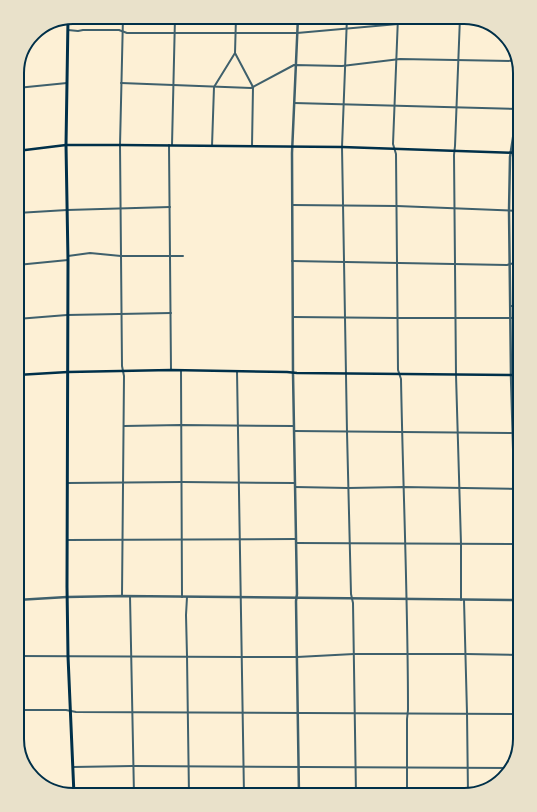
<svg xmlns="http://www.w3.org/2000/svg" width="537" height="812" font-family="Raleway,sans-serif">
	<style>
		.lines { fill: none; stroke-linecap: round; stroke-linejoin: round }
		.minor { stroke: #3f606c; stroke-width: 2 }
		.tertiary { stroke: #3f606c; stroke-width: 2.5 }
		.secondary { stroke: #003049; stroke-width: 2.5 }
		.primary { stroke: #003049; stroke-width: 3 }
		.rim { fill: none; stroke: #003049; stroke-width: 2 }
	</style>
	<rect width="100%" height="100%" fill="#fdf0d5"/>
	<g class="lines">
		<!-- minor -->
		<g class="minor">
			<path d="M347,17L342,147L347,432L351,594L353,603L356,795"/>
			<path d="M398,17L393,144L396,154L398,370L401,379C403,489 408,600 408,710L407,719V795"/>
			<path d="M460,17L455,146L454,155L456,375L461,544V600"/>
			<path d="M58,23L68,22"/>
			<path d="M68,30L78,31L83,30H119L127,33H297L398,24L474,19"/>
			<path d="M235,53L253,87L252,146"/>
			<path d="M121,83L251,88L294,65L342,66L400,59L517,61"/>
			<path d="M17,88L67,83"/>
			<path d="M294,103L520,109"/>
			<path d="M169,145L171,370"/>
			<path d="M172,145L175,17"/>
			<path d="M212,146L214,87L235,53L236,17"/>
			<path d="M292,205L397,206L520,211"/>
			<path d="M17,213L67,210L170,207"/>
			<path d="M515,238H520"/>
			<path d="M68,256L90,253L121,256H183"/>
			<path d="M292,261L507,265L514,263L520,264"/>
			<path d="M17,265L68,260"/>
			<path d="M511,306H515V292H520"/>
			<path d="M293,317L397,318H520"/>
			<path d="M17,319L67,315L171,313"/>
			<path d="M181,370L182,597"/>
			<path d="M237,371L244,795"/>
			<path d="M124,426L181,425L294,426"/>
			<path d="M294,431L520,433"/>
			<path d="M67,483L182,482L295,483"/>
			<path d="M295,487L348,488L403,487L520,489"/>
			<path d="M67,540L296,539"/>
			<path d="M296,543L520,544"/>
			<path d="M122,596L124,376L122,366L120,145L123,17"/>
			<path d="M130,596L134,795"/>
			<path d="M187,597L186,615L187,656L189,795"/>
			<path d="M464,600L467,713L468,794"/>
			<path d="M17,656L242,657H297L354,654H466L520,655"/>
			<path d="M17,710H66L76,712L520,714"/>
			<path d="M73,767L133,766L512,768"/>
		</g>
		<!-- tertiary -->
		<g class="tertiary">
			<path d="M298,17L292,153L293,373L297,594L296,601L299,795"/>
			<path d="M17,600L67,597L122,596L520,600"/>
			<path d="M520,672L511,375L509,211L510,157L520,94"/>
		</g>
		<!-- secondary -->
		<g class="secondary">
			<path d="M17,151L66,145H120L342,147L520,153"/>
			<path d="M17,375L68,372L171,370L287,372L297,373L520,375"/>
		</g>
		<!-- primary -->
		<path class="primary" d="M68,19L66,145L68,260L67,587L68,656L74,795"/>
	</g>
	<!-- crop -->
	<path d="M0 0H537V812H0ZM73 24H464A49 49 0 0 1 513 73V739A49 49 0 0 1 464 788H73A49 49 0 0 1 24 739V73A49 49 0 0 1 73 24Z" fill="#e9e1ca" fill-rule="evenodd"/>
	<path class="rim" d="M73 24H464A49 49 0 0 1 513 73V739A49 49 0 0 1 464 788H73A49 49 0 0 1 24 739V73A49 49 0 0 1 73 24Z"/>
</svg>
